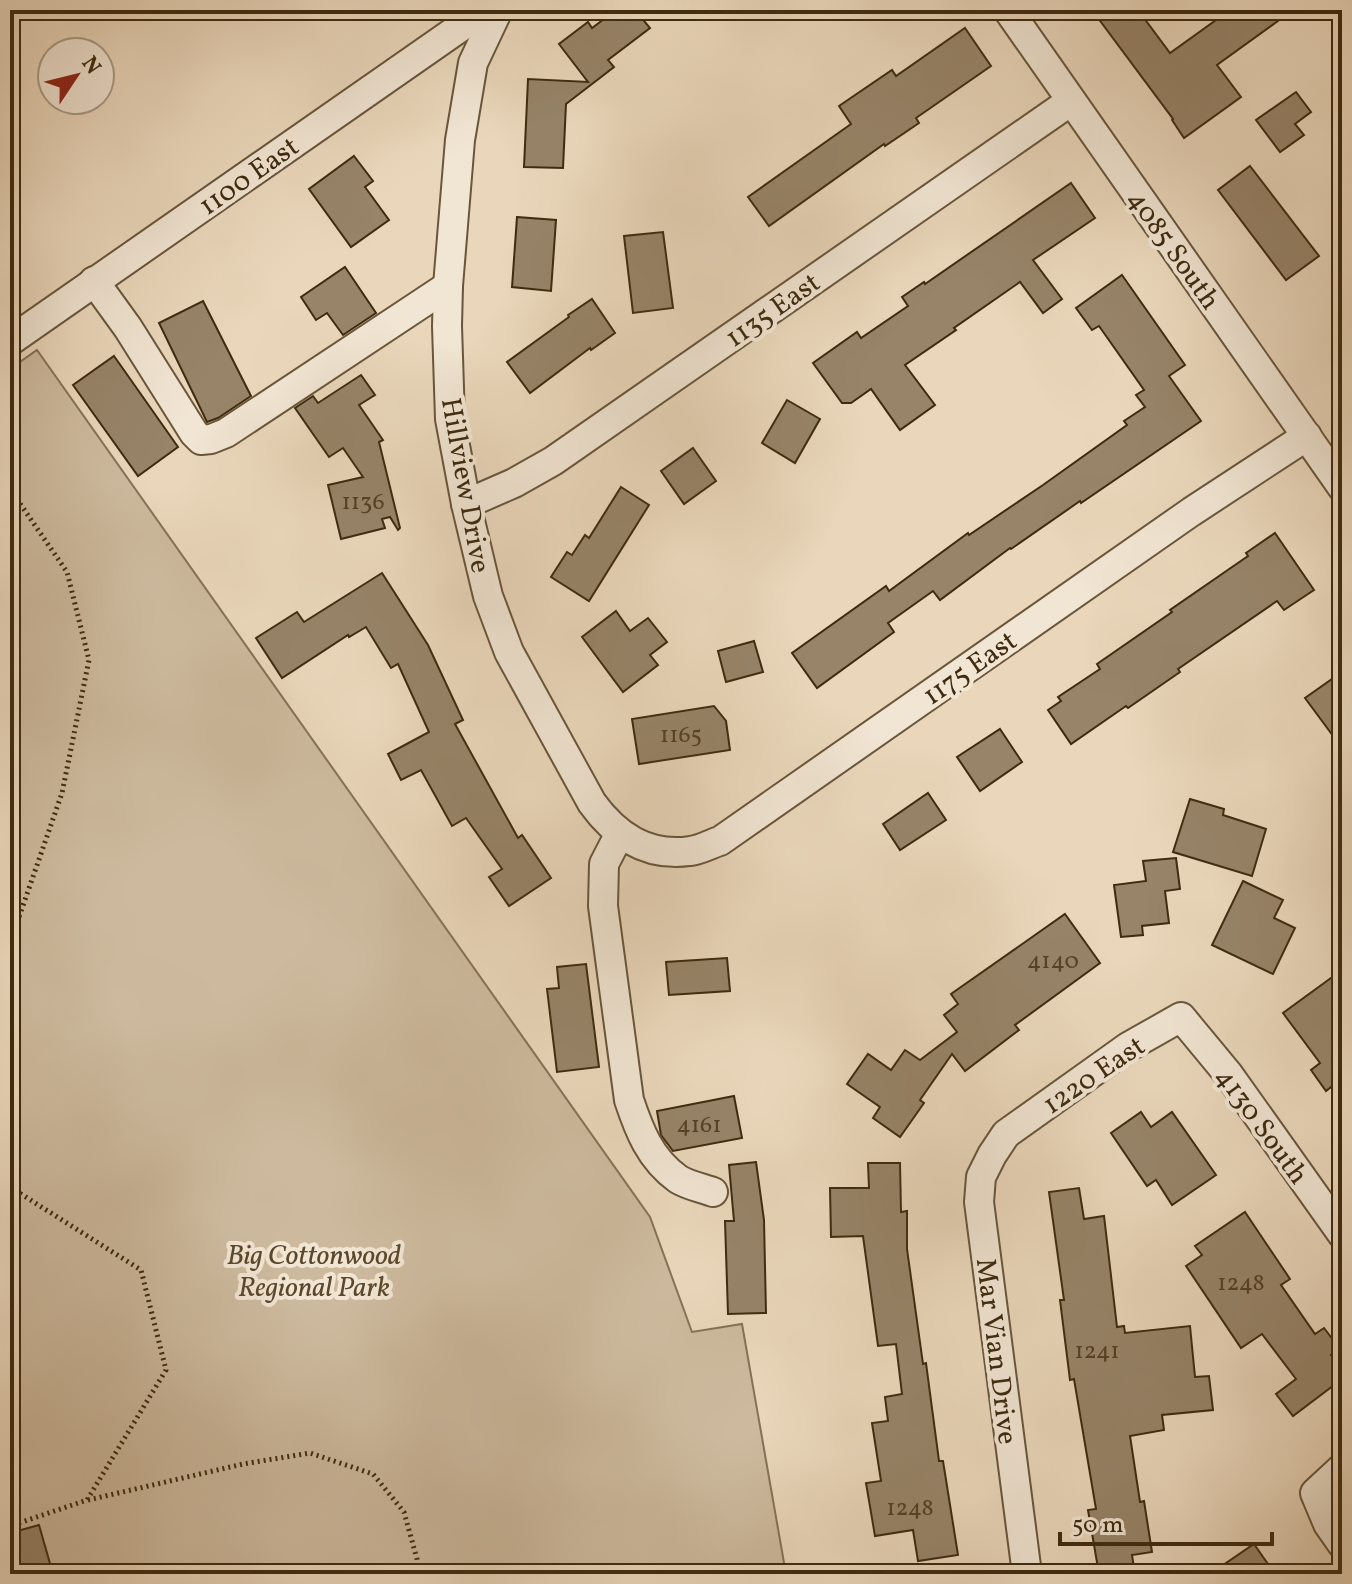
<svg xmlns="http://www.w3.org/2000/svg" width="1352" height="1584" font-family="Vollkorn,serif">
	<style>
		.green { fill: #cdba9e; stroke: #867257; stroke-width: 2 }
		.building { fill: #978469; stroke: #3e2b10; stroke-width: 2 }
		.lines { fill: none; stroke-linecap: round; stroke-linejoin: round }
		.minor-casing { stroke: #69563b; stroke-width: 32 }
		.path { stroke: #3e2b10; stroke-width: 5; stroke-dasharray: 2 4; stroke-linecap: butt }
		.minor { stroke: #f1e5d3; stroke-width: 28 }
		.labels { text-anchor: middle; stroke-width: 8; stroke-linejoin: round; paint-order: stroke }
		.number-label { font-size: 24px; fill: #544126 }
		.street-label { font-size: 28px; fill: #3e2b10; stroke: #f1e5d3 }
		.park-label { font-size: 28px; font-style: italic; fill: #5b482c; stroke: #f1e5d3 }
	</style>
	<rect width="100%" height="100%" fill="#ead7bb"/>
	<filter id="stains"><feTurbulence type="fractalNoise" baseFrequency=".0025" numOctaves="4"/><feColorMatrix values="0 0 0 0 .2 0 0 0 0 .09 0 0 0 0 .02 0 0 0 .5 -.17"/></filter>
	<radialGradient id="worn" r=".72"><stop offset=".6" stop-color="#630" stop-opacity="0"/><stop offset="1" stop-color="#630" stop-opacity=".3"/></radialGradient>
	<!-- green -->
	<path class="green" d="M37,350L650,1217L692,1332L742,1324L786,1574H10V369Z"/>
	<!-- building -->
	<g class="building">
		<path d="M616,10H635L650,28L608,60L614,67L566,104L563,168L524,167L528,79L588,82L559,44L588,22L592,28Z"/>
		<path d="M1092,10H1138L1170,53L1230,10H1293L1217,65L1241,97L1184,138L1172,120L1173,119Z"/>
		<path d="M965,28L991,66L916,118L919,123L885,146L884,144L769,226L748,197L851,124L839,106L892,70L896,76Z"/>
		<path d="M1296,92L1311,112L1295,124L1304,135L1280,152L1256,120Z"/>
		<path d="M354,156L373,181L365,187L389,220L351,247L309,189Z"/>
		<path d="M1250,166L1319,256L1286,280L1218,190Z"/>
		<path d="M1071,183L1095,218L1033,260L1062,299L1043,313L1020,282L954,328L956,330L905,365L935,405L900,430L871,389L851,403H842L813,363L857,332L861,338L908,306L902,297L924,282L925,284Z"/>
		<path d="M517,217L556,220L551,291L512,287Z"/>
		<path d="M663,232L673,308L633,313L624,236Z"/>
		<path d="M345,267L376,313L343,335L327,313L316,320L301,297Z"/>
		<path d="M1122,275L1185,365L1169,376L1201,421L1081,503L1080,501L1011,549L1010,548L940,600L933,591L888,623L894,632L817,688L792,653L886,586L889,591L968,533L969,535L1043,485L1127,425L1124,421L1145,407L1136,395L1144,390L1099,326L1092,330L1076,308Z"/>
		<path d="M592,299L615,333L591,350L590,348L530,393L507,362L569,317L568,315Z"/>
		<path d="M203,301L251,396L218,418L207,422L159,323Z"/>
		<path d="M114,356L178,447L138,476L73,385Z"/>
		<path d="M361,375L375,395L359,405L383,440L379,442L400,528L398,530L390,517L382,519L385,528L341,539L328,485L363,477L343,448L329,457L295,408L313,396L318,403Z"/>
		<path d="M787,400L820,419L795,463L762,443Z"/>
		<path d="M693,448L716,481L684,504L661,471Z"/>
		<path d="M621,487L649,505L589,601L551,577L567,552L572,555L585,535L589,538Z"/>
		<path d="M1275,533L1314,590L1284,610L1277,601L1178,669L1180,672L1128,708L1126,706L1071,744L1048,710L1061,701L1058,697L1100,669L1097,664L1172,612L1170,610L1248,556L1246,553Z"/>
		<path d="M382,573L428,645L463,720L455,724L518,838L522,835L551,878L509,906L489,877L502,869L466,818L452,826L421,770L401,780L388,754L429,732L398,664L391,668L366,627L349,637L348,635L282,678L256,638L297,612L304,622Z"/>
		<path d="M616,611L630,631L648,618L667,642L650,655L658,665L623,692L582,637Z"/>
		<path d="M754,641L763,672L726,682L718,651Z"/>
		<path d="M1342,672V748L1305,698Z"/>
		<path d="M714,706L726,721L730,750L639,764L632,719Z"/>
		<path d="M1000,729L1022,762L980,791L957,757Z"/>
		<path d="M928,793L946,820L900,850L883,824Z"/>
		<path d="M1190,799L1224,809L1223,815L1266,829L1252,876L1173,852Z"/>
		<path d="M1176,858L1180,889L1165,891L1169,923L1142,926L1143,935L1121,937L1114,885L1146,881L1143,861Z"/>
		<path d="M1243,881L1283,900L1274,918L1295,928L1273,974L1212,945Z"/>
		<path d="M1065,914L1100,963L1015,1025L1019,1030L965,1071L952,1054L920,1100L924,1103L900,1137L873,1118L880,1107L847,1084L868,1054L891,1070L905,1050L920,1060L957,1032L944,1015L958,1004L951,994Z"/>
		<path d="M727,958L730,991L669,995L666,962Z"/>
		<path d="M586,964L599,1067L557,1072L547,989L559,988L557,967Z"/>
		<path d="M1342,970V1093L1335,1084L1326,1091L1311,1070L1320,1063L1283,1013Z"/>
		<path d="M734,1096L742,1138L673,1151L661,1135L657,1111Z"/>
		<path d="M1141,1112L1151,1127L1172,1112L1216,1175L1172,1205L1156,1180L1147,1186L1111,1133Z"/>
		<path d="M756,1162L764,1220L766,1313L728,1314L725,1221H734L729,1165Z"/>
		<path d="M868,1163H900L901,1212L907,1211V1249L923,1364L926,1363L939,1461H943L958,1555L918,1561L913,1530L875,1536L866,1483L881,1481L872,1423L888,1421L885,1397L902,1394L896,1344L878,1346L863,1236L831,1237L830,1188H869Z"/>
		<path d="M1079,1188L1084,1219L1104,1216L1117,1327L1124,1326L1125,1333L1190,1326L1195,1377L1209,1376L1213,1410L1162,1415L1164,1430L1130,1436L1140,1502L1144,1501L1152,1552L1132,1555L1135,1574H1099L1088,1510L1096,1509L1074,1379L1070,1380L1060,1300H1064L1049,1192Z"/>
		<path d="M1245,1212L1290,1279L1281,1285L1315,1334L1324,1328L1340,1349L1331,1355L1342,1370V1379L1293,1416L1276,1394L1296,1379L1262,1334L1241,1348L1186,1266L1202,1255L1195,1246Z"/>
		<path d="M39,1525L53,1574H10V1533Z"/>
		<path d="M1254,1544L1275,1574H1210Z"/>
	</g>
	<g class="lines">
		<!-- minor casing -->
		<g class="minor-casing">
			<g id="minor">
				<path d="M498,10L473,63L460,140L448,286L447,326L450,419L466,504L488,596L509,652L592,803C616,836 647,857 690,851C700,850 710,844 720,841L1191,512L1307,436"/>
				<path d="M1008,10L1342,487"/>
				<path d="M94,281L128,328L194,433L201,440L211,439L226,433L448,286"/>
				<path d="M10,341L485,10"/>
				<path d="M466,504L514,483L553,461L1071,101"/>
				<path d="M620,833L604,864L603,906L629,1100C639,1130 650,1159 678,1179C687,1185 702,1188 713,1192"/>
				<path d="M1342,1468L1315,1493L1328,1524L1342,1544"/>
				<path d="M1027,1574L979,1202L981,1177L992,1155L1006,1134L1128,1047L1181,1017L1229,1075L1342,1234"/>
			</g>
		</g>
		<!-- path -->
		<g class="path">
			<path d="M10,489L67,572L89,660L62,793L10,943"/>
			<path d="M10,1187L141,1270L166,1370L87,1500L10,1526"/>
			<path d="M88,1500L243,1464L310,1453L373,1474L404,1512L417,1559L419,1574"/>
		</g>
		<!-- minor -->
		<use href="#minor" class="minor"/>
	</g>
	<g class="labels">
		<!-- number labels -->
		<g class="number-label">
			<text x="363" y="509">1136</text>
			<text x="681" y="742">1165</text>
			<text x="1053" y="968">4140</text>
			<text x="699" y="1132">4161</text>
			<text x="1241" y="1290">1248</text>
			<text x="1097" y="1358">1241</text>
			<text x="910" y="1515">1248</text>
		</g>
		<!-- street labels -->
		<g class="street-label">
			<text transform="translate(248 175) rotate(-35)" y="10">1100 East</text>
			<text transform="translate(1175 249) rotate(55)" y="10">4085 South</text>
			<text transform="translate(772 309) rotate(-35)" y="10">1135 East</text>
			<text transform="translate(467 485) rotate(80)" y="10">Hillview Drive</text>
			<text transform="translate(969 667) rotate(-35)" y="10">1175 East</text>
			<text transform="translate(1093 1074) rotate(-34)" y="10">1220 East</text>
			<text transform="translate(1263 1125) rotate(54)" y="10">4130 South</text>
			<text transform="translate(998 1351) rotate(83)" y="10">Mar Vian Drive</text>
		</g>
		<!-- park labels -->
		<g class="park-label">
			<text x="314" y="1264">Big Cottonwood<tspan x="314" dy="32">Regional Park</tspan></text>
		</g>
	</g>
	<!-- margin -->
	<rect width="1352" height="1584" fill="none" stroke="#ead7bb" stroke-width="40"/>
	<rect x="12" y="12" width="1328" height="1560" fill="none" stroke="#3e2b10" stroke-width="4"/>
	<rect x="20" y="20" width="1312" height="1544" fill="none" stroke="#3e2b10" stroke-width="2"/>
	<!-- north arrow -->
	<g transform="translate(76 76) rotate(55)"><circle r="38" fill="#f1e5d3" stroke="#a99b85" stroke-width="2"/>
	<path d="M0-6L14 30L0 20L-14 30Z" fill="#8f2418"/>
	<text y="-12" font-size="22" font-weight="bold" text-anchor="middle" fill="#3e2b10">N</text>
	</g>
	<!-- scale -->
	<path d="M1060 1532v12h212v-12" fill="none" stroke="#3e2b10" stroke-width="4"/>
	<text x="1072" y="1532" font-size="24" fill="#3e2b10" stroke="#f1e5d3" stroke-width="6" paint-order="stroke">50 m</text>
	<rect width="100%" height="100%" filter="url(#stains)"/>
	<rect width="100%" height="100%" fill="url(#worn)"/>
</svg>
